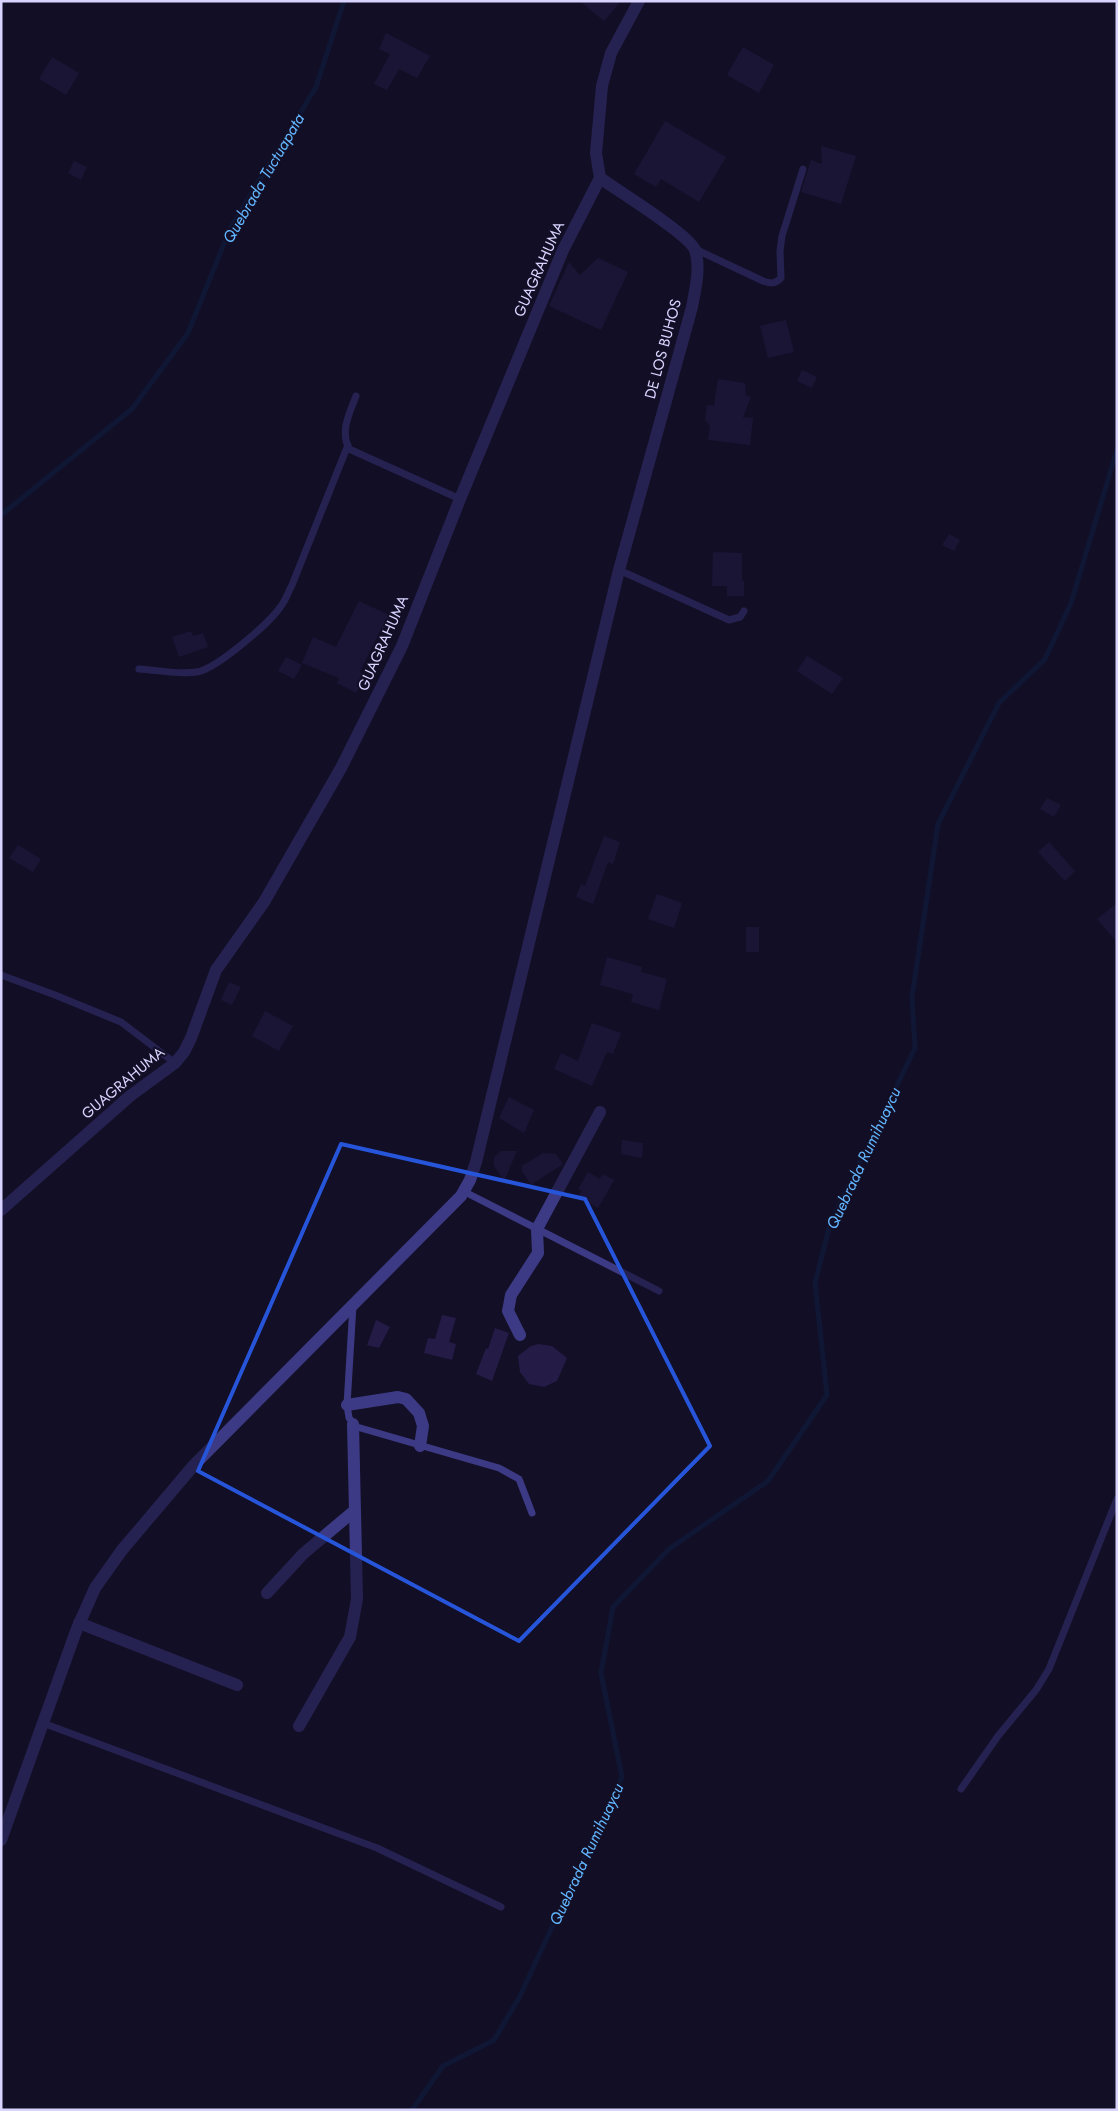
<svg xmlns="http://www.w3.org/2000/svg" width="1118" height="2111" font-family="Jost,sans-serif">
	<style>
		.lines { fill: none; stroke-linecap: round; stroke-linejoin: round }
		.stream { stroke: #0c2248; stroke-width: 5 }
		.building { fill: #241b47 }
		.lane { stroke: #3d3a85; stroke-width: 7 }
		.street { stroke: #3d3a85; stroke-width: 12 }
		.marked { fill: none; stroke: #2655da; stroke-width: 4; stroke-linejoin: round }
		.labels { text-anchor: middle; stroke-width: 4; stroke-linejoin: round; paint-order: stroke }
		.street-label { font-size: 15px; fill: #d9d4ff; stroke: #130f26 }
		.water-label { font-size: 16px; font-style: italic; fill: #62b6ff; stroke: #130f26 }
	</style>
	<rect width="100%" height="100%" fill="#130f26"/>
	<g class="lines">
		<!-- stream -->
		<g class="stream">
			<path d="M1,515L132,409L188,333L230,229L316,87L344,1"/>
			<path d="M412,2110L443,2066L494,2040L519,1998L622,1777L601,1673L613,1607L669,1549L768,1481L827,1395L815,1283L830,1224L915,1048L912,997L938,824L999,703L1045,659L1071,603L1117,450"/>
		</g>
	</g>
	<!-- building -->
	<g class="building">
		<path d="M580,1H621L604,21Z"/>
		<path d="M386,33L430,56L417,78L399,69L387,90L374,84L390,54L379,49Z"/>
		<path d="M743,47L774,65L759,93L727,75Z"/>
		<path d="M52,57L79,73L66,95L39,79Z"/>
		<path d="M665,121L726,157L699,202L661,179L656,187L634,174Z"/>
		<path d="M821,146L856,156L841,204L801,192L811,160L822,164Z"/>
		<path d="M74,161L87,167L81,180L68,173Z"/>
		<path d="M598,258L628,272L601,330L549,306L569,262L580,275Z"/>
		<path d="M786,320L794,352L768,358L760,326Z"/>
		<path d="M802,370L817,377L812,388L797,381Z"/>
		<path d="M718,379L745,383L746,395L751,397L743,417L753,418L750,445L708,440L710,426L705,420L707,405L714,406Z"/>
		<path d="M949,534L960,540L954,551L942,545Z"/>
		<path d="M713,552L742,553V581H744V596H727V586H712Z"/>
		<path d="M359,601L391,616L383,632L380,631L360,672L366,675L356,693L337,683L339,678L302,663L313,637L336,647Z"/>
		<path d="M191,631L193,636L203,633L208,647L179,657L172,637Z"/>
		<path d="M807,656L843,678L832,694L797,671Z"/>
		<path d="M286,657L302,665L294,679L278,671Z"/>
		<path d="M1047,798L1061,805L1054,817L1040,809Z"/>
		<path d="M604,836L620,842L613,864L608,862L593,904L576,897L581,884L585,886Z"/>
		<path d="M1049,842L1075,871L1065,881L1038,852Z"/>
		<path d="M18,845L41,859L33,872L9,858Z"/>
		<path d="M657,894L682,903L674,928L648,919Z"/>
		<path d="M1117,903V942L1097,919Z"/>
		<rect x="746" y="927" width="13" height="25"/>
		<path d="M607,957L642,967L641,972L667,979L659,1010L631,1002L633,994L600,985Z"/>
		<path d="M229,982L241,987L232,1005L221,1000Z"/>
		<path d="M265,1011L293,1026L279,1051L252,1036Z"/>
		<path d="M592,1023L621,1033L613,1054L607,1052L592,1086L554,1069L561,1053L578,1061Z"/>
		<path d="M509,1097L534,1110L524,1133L499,1118Z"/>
		<path d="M622,1140L643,1143L642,1158L621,1154Z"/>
		<path d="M501,1151H517L504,1181L494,1166V1157Z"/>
		<path d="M543,1153L556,1154L563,1164L531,1185L522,1171V1166Z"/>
		<path d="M588,1172L600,1179L603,1174L614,1180L598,1208L578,1196L582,1191L578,1189Z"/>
		<path d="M442,1315L456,1318L449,1342L456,1344L452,1360L424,1353L428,1338L435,1339Z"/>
		<path d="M376,1320L390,1327L379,1348L367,1345Z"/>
		<path d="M495,1328L509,1333L492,1381L476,1374L486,1348L488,1349Z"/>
		<path d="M538,1344L552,1346L567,1358L557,1381L544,1387L529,1384L520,1372L518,1356L531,1346Z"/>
	</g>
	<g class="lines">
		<!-- lane -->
		<g class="lane">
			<path d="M695,249L763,281C771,284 775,284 781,278L780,251L782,236L803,169"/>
			<path d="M356,396C349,415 340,430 349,449L460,499"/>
			<path d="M619,570L729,620L740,617L744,611"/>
			<path d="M139,669C158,670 179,675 197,672C216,669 270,623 281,606C286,600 288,592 292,585L348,445"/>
			<path d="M1,975L55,995L121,1022L175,1063"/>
			<path d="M463,1191L659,1291"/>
			<path d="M353,1305L347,1405L349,1418L357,1427L499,1468L519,1479L532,1513"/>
			<path d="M43,1723L377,1848L501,1907"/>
			<path d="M961,1789L998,1736L1036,1690L1049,1669L1117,1499"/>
		</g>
		<!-- street -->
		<g class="street">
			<path d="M1,1210L130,1096L175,1063L184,1052L191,1038L216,970L264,902L341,768L402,646L460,499L563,250L600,178L596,153L602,86L611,53L639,1"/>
			<path d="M520,1335L508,1311L511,1295L538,1253L537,1229L600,1112"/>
			<path d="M347,1405L398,1397L406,1399L419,1413L423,1426L420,1446"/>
			<path d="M267,1593L303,1554L354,1511"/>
			<path d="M79,1623L237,1685"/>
			<path d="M299,1726L350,1637L357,1599L353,1424"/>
			<path d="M1,1840L76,1631L95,1588L122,1550L194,1465L461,1196L470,1180L476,1162L619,570L692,307C695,290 701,268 695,250C690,235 617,190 600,178"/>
		</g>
	</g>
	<!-- marked area -->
	<path d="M0 0H1118V2111H0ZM341,1144L585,1199L710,1446L519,1641L198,1471Z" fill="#130f26" fill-opacity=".55" fill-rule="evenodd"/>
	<path class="marked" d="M341,1144L585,1199L710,1446L519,1641L198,1471Z"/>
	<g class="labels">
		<!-- street labels -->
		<g class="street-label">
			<text transform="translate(539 269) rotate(-66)" y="5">GUAGRAHUMA</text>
			<text transform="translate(663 349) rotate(-75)" y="5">DE LOS BUHOS</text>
			<text transform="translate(383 643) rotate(-66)" y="5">GUAGRAHUMA</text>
			<text transform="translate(123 1083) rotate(-40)" y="5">GUAGRAHUMA</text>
		</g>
		<!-- water labels -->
		<g class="water-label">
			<text transform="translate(263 178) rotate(-60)" y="6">Quebrada Tuctuapata</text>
			<text transform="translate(863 1158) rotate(-65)" y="6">Quebrada Rumihuaycu</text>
			<text transform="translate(586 1854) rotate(-65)" y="6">Quebrada Rumihuaycu</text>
		</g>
	</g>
	<!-- border -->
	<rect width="1118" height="2111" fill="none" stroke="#d9d4ff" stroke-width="5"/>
</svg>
